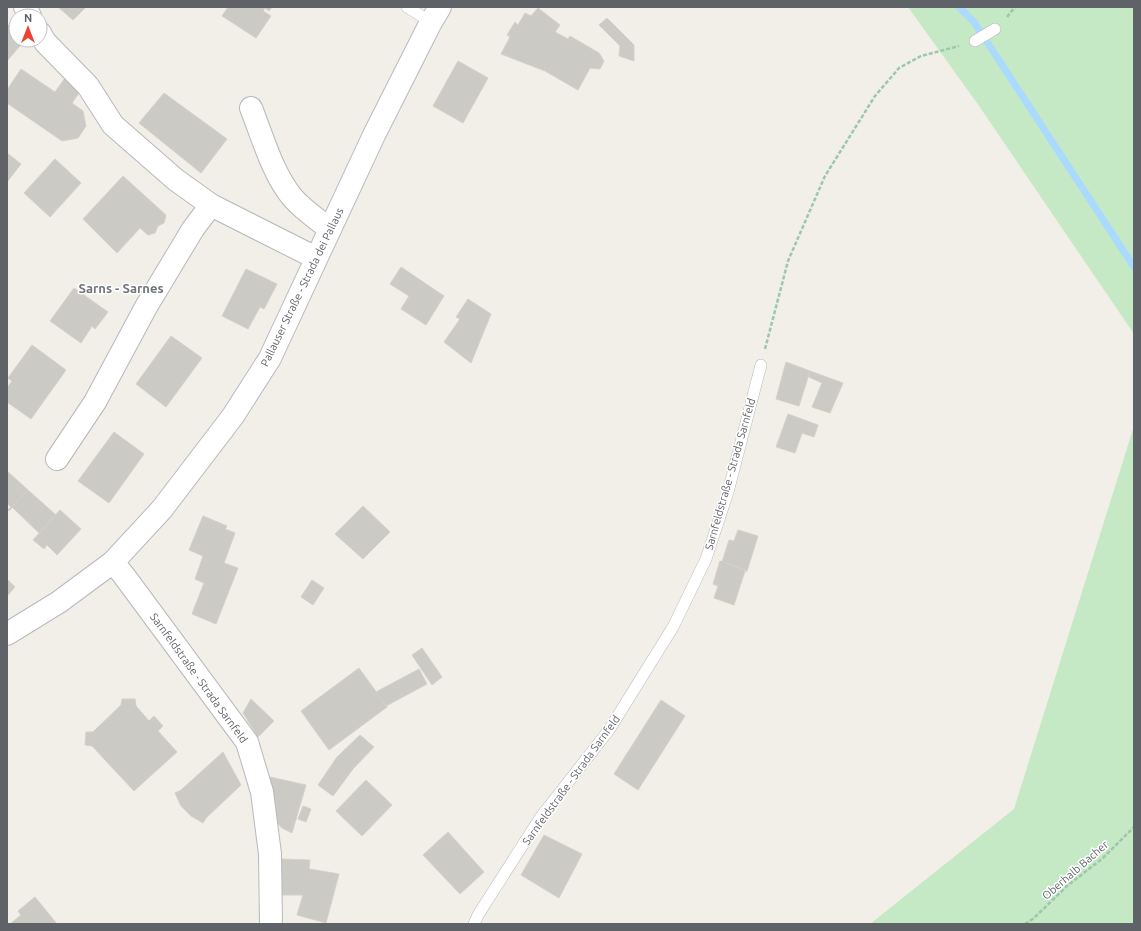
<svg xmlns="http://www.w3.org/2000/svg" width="1141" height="931" font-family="Ubuntu,sans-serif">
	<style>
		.green { fill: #c5e8c5 }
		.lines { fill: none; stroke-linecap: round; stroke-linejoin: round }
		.stream { stroke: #aadaff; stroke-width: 7 }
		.building { fill: #cccac5; stroke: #d6d1c6 }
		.lane-casing { stroke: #b5b8bc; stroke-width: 12 }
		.street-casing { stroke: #b5b8bc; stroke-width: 24 }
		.secondary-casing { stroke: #b6babf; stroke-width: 24 }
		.path { stroke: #9cc7a9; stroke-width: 2.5; stroke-dasharray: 4 2; stroke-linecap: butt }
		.lane { stroke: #fff; stroke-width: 11 }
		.street { stroke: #fff; stroke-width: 22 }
		.secondary { stroke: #fff; stroke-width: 22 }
		.labels { text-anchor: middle; stroke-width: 3; stroke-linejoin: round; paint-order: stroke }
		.street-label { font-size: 11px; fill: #5f6368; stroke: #fff }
		.quarter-label { font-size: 13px; font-weight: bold; fill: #70757a; stroke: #fff }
	</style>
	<rect width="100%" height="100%" fill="#f1efe8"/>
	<!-- green -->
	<g class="green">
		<path d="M908,7H1134V334L977,103Z"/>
		<path d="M1134,426V924H870L1014,809Z"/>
	</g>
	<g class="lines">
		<!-- stream -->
		<path class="stream" d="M959,7L974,22L1134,267"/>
	</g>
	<!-- building -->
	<g class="building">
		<path d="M58,7H86L73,20Z"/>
		<path d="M228,7H272L269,11L265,8L263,11L271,16L256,38L222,16Z"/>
		<path d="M538,8L560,25L555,32L568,39L570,36L599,53L604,61L600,69L590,68L578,90L545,71L501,54L510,37L507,35L515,22L518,25L525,13L531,16Z"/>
		<path d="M607,18L634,45V61L619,56L620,46L599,25Z"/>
		<path d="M7,24L16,32V40H25L7,61Z"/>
		<path d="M458,61L488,78L463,123L433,106Z"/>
		<path d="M21,69L55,92L65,78L82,89L72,103L83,111L86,126L78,138L62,141L7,103V90Z"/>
		<path d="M164,93L227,139L201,173L139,123Z"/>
		<path d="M7,153L21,164L7,182Z"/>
		<path d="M55,159L81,183L50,217L24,193Z"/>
		<path d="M123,176L166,215L164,223L158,226L155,233L148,235L140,228L117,253L83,219Z"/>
		<path d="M401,267L444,296L426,325L401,309L409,296L390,284Z"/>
		<path d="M246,269L277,284L264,309L260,307L248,329L222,316Z"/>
		<path d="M74,288L108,312L95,329L92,326L81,343L50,321Z"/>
		<path d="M468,299L491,314L471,363L444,342L460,319L456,317Z"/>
		<path d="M171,336L202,358L166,407L136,384Z"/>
		<path d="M32,345L66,370L31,419L7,402V388L12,381L8,378Z"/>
		<path d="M786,362L810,371L799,406L776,399Z"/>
		<path d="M810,371L843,383L830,413L812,407L822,383L809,377Z"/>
		<path d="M788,414L818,425L814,437L802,433L795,453L776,447Z"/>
		<path d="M114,432L144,454L109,503L78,481Z"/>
		<path d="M7,471L28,490L9,511L8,510L11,507L7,503Z"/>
		<path d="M28,490L56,515L39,533L12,507Z"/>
		<path d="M363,506L390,532L363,559L335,534Z"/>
		<path d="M60,510L81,529L57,555L47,545L44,549L33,540Z"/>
		<path d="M203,516L227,526L225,529L235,533L224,563L238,568L216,624L192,614L204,583L195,579L203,556L189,550Z"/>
		<path d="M738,530L758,536L747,571L722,562L729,540L734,541Z"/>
		<path d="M720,561L747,571H745L734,605L714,598L718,586L713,584Z"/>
		<path d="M7,579L15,587L7,596Z"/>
		<path d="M312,580L324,588L313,605L301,597Z"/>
		<path d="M422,648L442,677L432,685L412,655Z"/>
		<path d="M359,668L387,707L329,750L301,711Z"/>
		<path d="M419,669L427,684L386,706L376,692Z"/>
		<path d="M122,699H135L136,706L149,721L154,716L163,726L158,731L177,752L134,791L92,746L85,745L86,732H93L121,705Z"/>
		<path d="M251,699L274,721L258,737L243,713Z"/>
		<path d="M661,700L685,716L638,790L614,774Z"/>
		<path d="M360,735L374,747L353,769L333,796L318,785L337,757Z"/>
		<path d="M223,752L241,785L206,818L203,823L191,816L181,806L175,793L181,790Z"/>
		<path d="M270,777L306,785L292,833L282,828L275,820Z"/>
		<path d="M366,780L392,805L362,836L336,811Z"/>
		<path d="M303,806L311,809L306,822L298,819Z"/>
		<path d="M448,832L484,872L460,894L423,855Z"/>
		<path d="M544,835L582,854L559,898L521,875Z"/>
		<path d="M281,859L310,860L309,869L339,874L326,923L297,915L303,895H279Z"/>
		<path d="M35,897L57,924H10L21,915L18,911Z"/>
	</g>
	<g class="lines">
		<!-- lane casing -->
		<g class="lane-casing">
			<g id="lane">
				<path d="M407,7L431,22"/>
				<path d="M975,41L995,29"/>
				<path d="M474,924L478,915L540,818L609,730L673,627L706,559L728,492L761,365"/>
			</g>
		</g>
		<!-- street casing -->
		<g class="street-casing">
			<g id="street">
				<path d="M25,7L30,16"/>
				<path d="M40,33L45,42L88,86L113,125L176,180L211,205L316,258"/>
				<path d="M251,108C263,138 272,172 292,197C303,210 317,219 330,229"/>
				<path d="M57,459L95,402L146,307L193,229L211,205"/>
				<path d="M113,562L125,577L247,742L262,792L270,854L271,924"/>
			</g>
		</g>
		<!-- secondary casing -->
		<g class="secondary-casing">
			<path id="secondary" d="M7,634L59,602L113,562L162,509L233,416L270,358L374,135L431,22L440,7"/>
		</g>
		<!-- path -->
		<g class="path">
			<path d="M1007,17L1015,7"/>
			<path d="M765,349L788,261L825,176L875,96L899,68L921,56L959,46"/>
			<path d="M1025,924L1034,918L1067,886L1103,858L1134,827"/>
		</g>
		<!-- lane -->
		<use href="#lane" class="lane"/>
		<!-- street -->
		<use href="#street" class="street"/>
		<!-- secondary -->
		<use href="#secondary" class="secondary"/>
	</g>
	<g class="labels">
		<!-- street labels -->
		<g class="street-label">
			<text transform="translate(302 287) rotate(-64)" y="4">Pallauser Straße - Strada dei Pallaus</text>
			<text transform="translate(730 474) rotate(-74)" y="4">Sarnfeldstraße - Strada Sarnfeld</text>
			<text transform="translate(199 678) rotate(54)" y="4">Sarnfeldstraße - Strada Sarnfeld</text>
			<text transform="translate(571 780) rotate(-54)" y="4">Sarnfeldstraße - Strada Sarnfeld</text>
			<text transform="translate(1075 870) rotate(-41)" y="4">Oberhalb Bacher</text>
		</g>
		<!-- quarter labels -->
		<g class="quarter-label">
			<text x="121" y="293">Sarns - Sarnes</text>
		</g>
	</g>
	<!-- border -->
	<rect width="1141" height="931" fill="none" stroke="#5f6368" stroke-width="16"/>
	<!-- north arrow -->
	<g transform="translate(28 28)"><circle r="19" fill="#ffffff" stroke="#bfc1c3"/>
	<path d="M0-3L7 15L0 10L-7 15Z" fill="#ea4335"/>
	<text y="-6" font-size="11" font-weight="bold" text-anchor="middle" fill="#5f6368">N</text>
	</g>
</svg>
